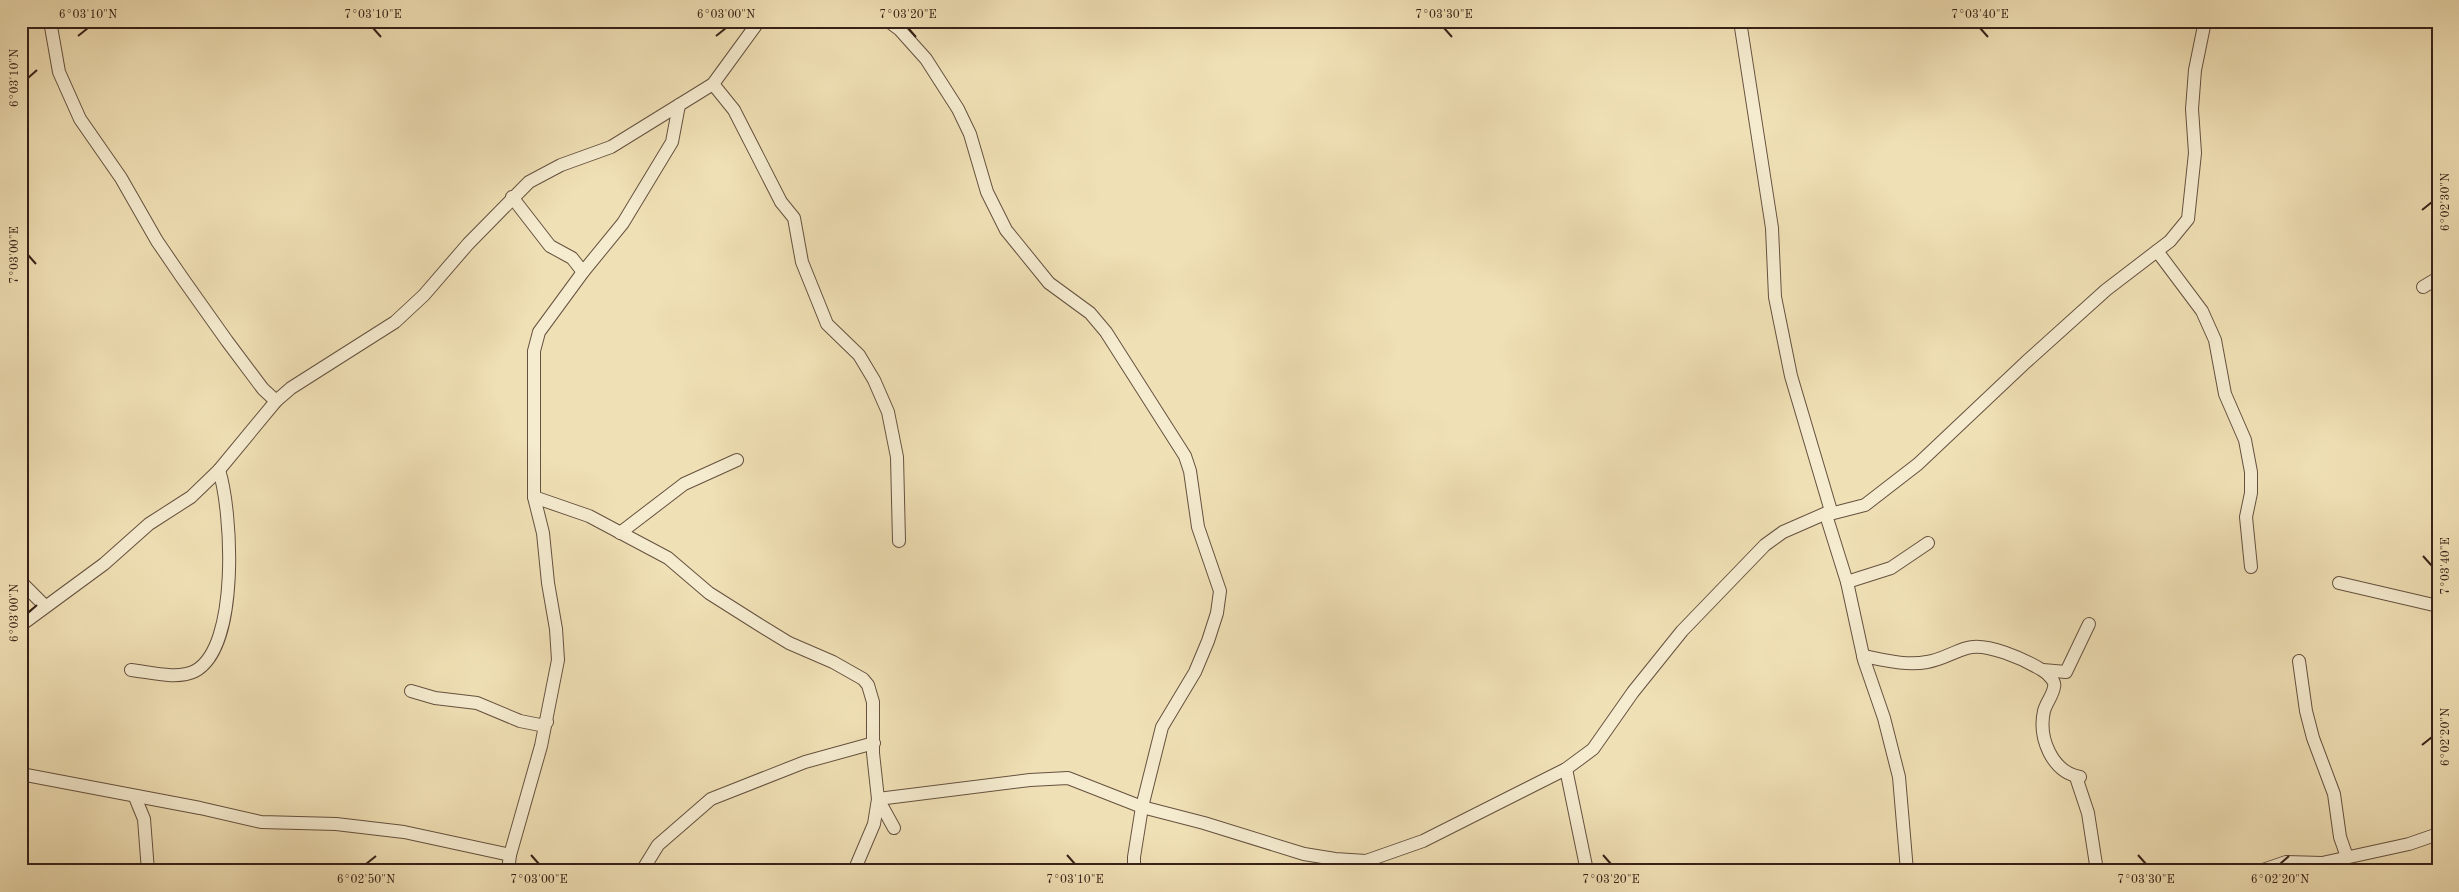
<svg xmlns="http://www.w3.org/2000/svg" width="2459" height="892" font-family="'Old Standard TT',serif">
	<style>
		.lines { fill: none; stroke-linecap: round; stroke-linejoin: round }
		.minor-casing { stroke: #65513f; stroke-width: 14 }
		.minor { stroke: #f5ebcf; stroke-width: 12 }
		.ticks { fill: none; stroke: #372118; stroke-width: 2 }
		.neatline { fill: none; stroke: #372118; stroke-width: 2 }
		.ticks-label { font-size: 12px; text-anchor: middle; fill: #372118 }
	</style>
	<rect width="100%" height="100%" fill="#f0e0b5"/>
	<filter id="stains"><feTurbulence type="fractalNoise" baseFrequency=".004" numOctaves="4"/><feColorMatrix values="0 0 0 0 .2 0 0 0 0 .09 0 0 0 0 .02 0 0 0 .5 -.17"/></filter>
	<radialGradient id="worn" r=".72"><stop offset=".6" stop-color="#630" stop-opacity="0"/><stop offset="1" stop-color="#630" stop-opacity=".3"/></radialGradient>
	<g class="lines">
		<!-- minor casing -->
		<g class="minor-casing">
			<g id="minor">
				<path d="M50,21L59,72L80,119L121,178L157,241L183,279L227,341L263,389L276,401"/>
				<path d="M888,21L900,30L926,59L958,109L970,134L987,192L1006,230L1049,283L1090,313L1106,332L1185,456L1190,471L1198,527L1220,591L1217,613L1208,641L1195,672L1162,727L1142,807L1134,857V871"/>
				<path d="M1740,21L1772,228L1775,297L1791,376L1831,511L1826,515L1847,582L1864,660L1884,718L1899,777L1907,871"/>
				<path d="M713,84L734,110L781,202L794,218L802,262L827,324L859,355L874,380L888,412L897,457L899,541"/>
				<path d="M512,197L550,246L572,258L583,272"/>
				<path d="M2157,251L2202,311L2215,340L2225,394L2245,440L2251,472V493L2246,517L2251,567"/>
				<path d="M2423,287L2438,278"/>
				<path d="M534,497L589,516L668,558L709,593L758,624L789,643L833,662L863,679L868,685L873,702V753L878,799L874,824L854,871"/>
				<path d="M1826,515L1865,505L1918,464L2026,362L2106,290L2170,241L2188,219L2195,153L2192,109L2195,70L2205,21"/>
				<path d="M620,533L684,484L737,460"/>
				<path d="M21,582L45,606"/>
				<path d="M1847,582L1891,568L1928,543"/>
				<path d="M2339,583L2438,606"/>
				<path d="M21,625L104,564L149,524L191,497L219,470L276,401L291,388L395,322L424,295L468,244L529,182L561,165L611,147L713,84L759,21"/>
				<path d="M1863,656C1884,660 1906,666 1927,662C1941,660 1953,652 1967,648C1986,642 2024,659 2042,670C2047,673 2056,681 2054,687C2053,695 2046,703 2044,711C2038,738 2052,772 2080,777L2077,780L2088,813L2097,871"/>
				<path d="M2299,661L2306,711L2313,738L2334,794L2340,837L2347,857"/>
				<path d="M131,670C149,672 178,680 195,671C240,647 232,511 219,470"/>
				<path d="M2043,670L2066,672L2089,624"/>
				<path d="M411,691L435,698L477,703L520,721L540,725L547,722"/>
				<path d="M1566,769L1587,871"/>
				<path d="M21,774L200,808L261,822L336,824L404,832L510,855"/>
				<path d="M135,797L144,819L148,871"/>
				<path d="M894,828L878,799L1030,780L1068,778L1142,807L1204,823L1304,854L1335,859L1366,861L1423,841L1566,769L1593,749L1633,692L1682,631L1765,545L1783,532L1831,511"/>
				<path d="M508,871L510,855L541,746L558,660L556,629L548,583L543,533L534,497V351L539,332L583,272L623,223L672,142L679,105"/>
				<path d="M642,871L658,845L711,799L805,762L874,743"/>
				<path d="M2260,871L2286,862L2322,863L2409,844L2438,834"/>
			</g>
		</g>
		<!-- minor -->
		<use href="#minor" class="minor"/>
	</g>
	<!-- ticks -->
	<path class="ticks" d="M373,28L381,37M908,28L916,37M1444,28L1452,37M1980,28L1988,37M78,36L88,28M716,36L726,28M28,78L37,70M2422,210L2432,202M28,255L36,264M2423,556L2432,566M28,613L37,605M2422,745L2432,737M531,855L539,864M1067,855L1075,864M1603,855L1611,864M2138,855L2146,864M366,864L376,856M2280,864L2289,856"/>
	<!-- margin -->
	<rect width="2459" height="892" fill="none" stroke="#f0e0b5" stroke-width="55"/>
	<rect x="28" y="28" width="2404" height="836" class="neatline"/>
	<g class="ticks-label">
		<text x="88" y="18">6°03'10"N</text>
		<text x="373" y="18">7°03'10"E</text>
		<text x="726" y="18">6°03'00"N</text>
		<text x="908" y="18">7°03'20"E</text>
		<text x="1444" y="18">7°03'30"E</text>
		<text x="1980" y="18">7°03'40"E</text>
		<text transform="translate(14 78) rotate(-90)" y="4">6°03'10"N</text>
		<text transform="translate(2445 202) rotate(-90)" y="4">6°02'30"N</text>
		<text transform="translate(14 255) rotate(-90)" y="4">7°03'00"E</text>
		<text transform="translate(2445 566) rotate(-90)" y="4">7°03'40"E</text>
		<text transform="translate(14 613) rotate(-90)" y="4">6°03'00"N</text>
		<text transform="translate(2445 737) rotate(-90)" y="4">6°02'20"N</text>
		<text x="366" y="883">6°02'50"N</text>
		<text x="539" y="883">7°03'00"E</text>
		<text x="1075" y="883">7°03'10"E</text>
		<text x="1611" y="883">7°03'20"E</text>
		<text x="2146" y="883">7°03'30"E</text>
		<text x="2280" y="883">6°02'20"N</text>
	</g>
	<rect width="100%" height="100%" filter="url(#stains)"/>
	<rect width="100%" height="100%" fill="url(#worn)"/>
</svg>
